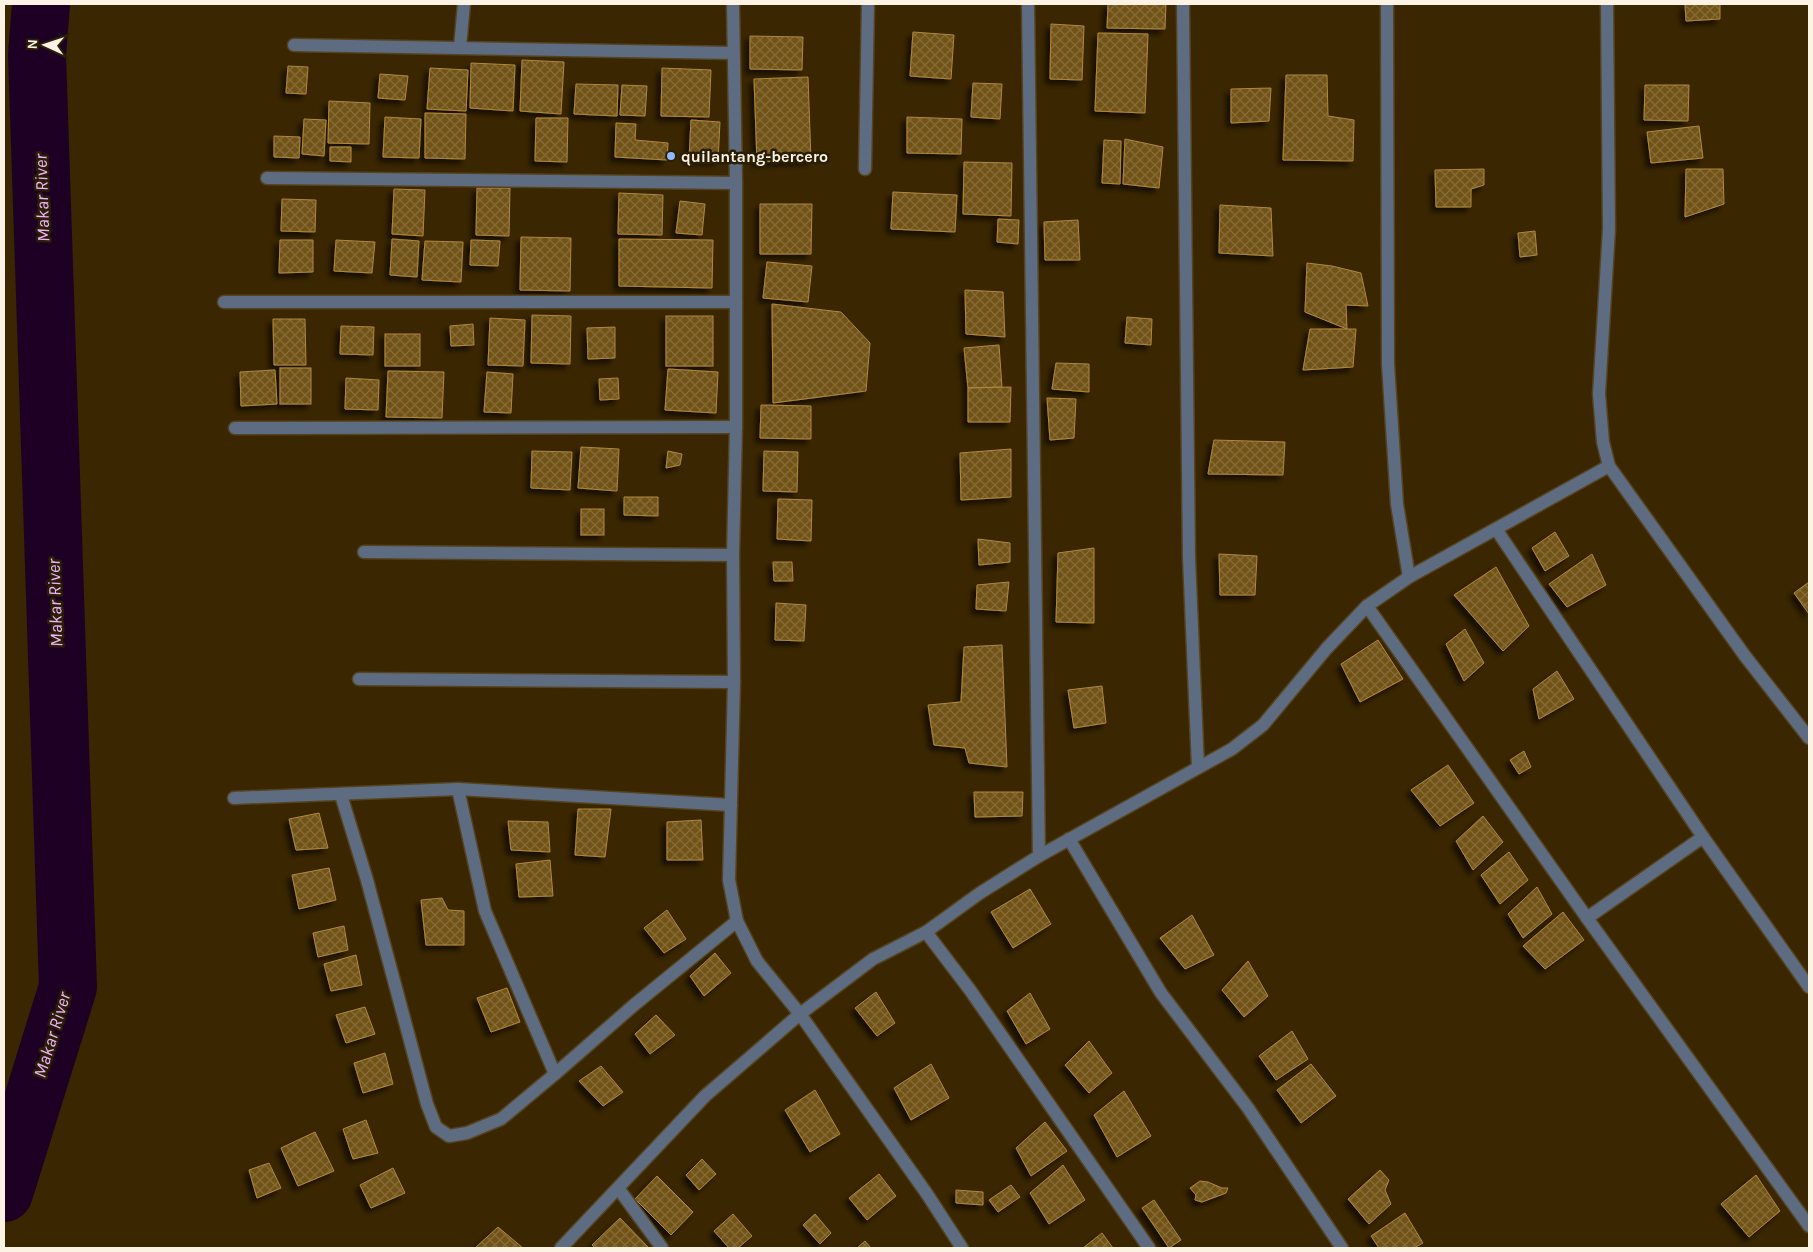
<svg xmlns="http://www.w3.org/2000/svg" width="1813" height="1252" font-family="Karla,sans-serif">
	<style>
		.lines { fill: none; stroke-linecap: round; stroke-linejoin: round }
		.river { stroke: #1e0025; stroke-width: 58 }
		.building { fill: url(#building-cross-hatch); stroke: #b1883e; filter: url(#shadow) }
		.street-casing { stroke: #554320; stroke-width: 15 }
		.street { stroke: #5e6c82; stroke-width: 12 }
		.poi-dot { fill: #8fb8fd; stroke: #2b1e06; stroke-width: 2 }
		.labels { text-anchor: middle; stroke-width: 5; stroke-linejoin: round; paint-order: stroke }
		.poi-label { font-size: 16px; font-weight: bold; fill: #fcf3e5; stroke: #2b1e06; text-anchor: start }
		.water-label { font-size: 18px; font-style: italic; fill: #efb4fc; stroke: #2b1e06 }
	</style>
	<defs>
		<pattern id="building-cross-hatch" width="8" height="8" patternUnits="userSpaceOnUse" patternTransform="scale(1.25)"><rect width="8" height="8" fill="#715318"/><path d="M0 0l8 8M0 8l8-8" fill="none" stroke="#866c39"/></pattern>
		<filter id="shadow"><feDropShadow dx="-4.5" dy="4.5" stdDeviation="2.5" flood-color="#0009"/></filter>
	</defs>
	<rect width="100%" height="100%" fill="#3a2600"/>
	<g class="lines">
		<!-- river -->
		<path class="river" d="M4,1193L68,987L37,55L41,4"/>
	</g>
	<!-- building -->
	<g class="building">
		<path d="M1108,4H1166L1165,29L1107,28Z"/>
		<path d="M1685,4H1720V19L1686,21Z"/>
		<path d="M1051,24L1084,26L1082,80L1050,79Z"/>
		<path d="M913,32L954,35L951,79L910,76Z"/>
		<path d="M1098,33L1148,34L1145,113L1095,111Z"/>
		<path d="M750,36L803,37L802,70L750,69Z"/>
		<path d="M522,60L564,62L561,114L520,111Z"/>
		<path d="M471,63L515,65L513,111L470,108Z"/>
		<path d="M288,66L308,67L306,94L286,93Z"/>
		<path d="M430,68L468,70L466,111L427,109Z"/>
		<path d="M662,68L711,70L709,117L661,116Z"/>
		<path d="M380,74L408,76L405,100L378,98Z"/>
		<path d="M1286,75H1327L1328,116L1354,120L1353,161L1283,160Z"/>
		<path d="M808,77L811,160L757,162L754,79Z"/>
		<path d="M973,83L1002,84L1000,119L971,117Z"/>
		<path d="M576,84L618,85L617,116L574,114Z"/>
		<path d="M622,85L647,86L645,116L620,115Z"/>
		<path d="M1645,85H1689L1688,121L1644,120Z"/>
		<path d="M1271,88L1269,121L1231,123V89Z"/>
		<path d="M329,101L370,103L369,144L328,143Z"/>
		<path d="M425,113L466,114L465,159L425,158Z"/>
		<path d="M385,117L421,119L419,158L383,157Z"/>
		<path d="M907,117L962,119L961,154L907,153Z"/>
		<path d="M536,118H568L567,162L535,161Z"/>
		<path d="M304,119L326,120L324,156L302,154Z"/>
		<path d="M691,120L720,122L718,161L689,159Z"/>
		<path d="M616,123L636,124L635,140L668,143L667,160L615,157Z"/>
		<path d="M1699,126L1703,158L1651,163L1647,132Z"/>
		<path d="M274,136L300,137L299,158L274,157Z"/>
		<path d="M1125,139L1163,147L1159,188L1123,184Z"/>
		<path d="M1104,140L1121,141L1120,184L1102,183Z"/>
		<path d="M330,147H351V162L330,161Z"/>
		<path d="M964,162L1012,163L1011,216L963,214Z"/>
		<path d="M1484,169V185L1471,189V207H1436L1435,170Z"/>
		<path d="M1686,169H1723L1724,204L1685,217Z"/>
		<path d="M477,188H510L509,236L476,235Z"/>
		<path d="M394,189L425,190L423,236L392,234Z"/>
		<path d="M893,192L957,195L955,232L891,229Z"/>
		<path d="M619,193L663,195L662,235L618,234Z"/>
		<path d="M282,199L316,200L315,232L281,231Z"/>
		<path d="M680,201L705,204L702,235L676,233Z"/>
		<path d="M760,204H812L811,254H760Z"/>
		<path d="M1220,205L1271,208L1273,256L1219,253Z"/>
		<path d="M998,219L1019,220L1018,244L997,242Z"/>
		<path d="M1078,220L1080,260H1045L1044,222Z"/>
		<path d="M1535,231L1537,255L1520,257L1518,233Z"/>
		<path d="M521,237L571,238L570,291L520,290Z"/>
		<path d="M392,239L419,241L417,277L390,275Z"/>
		<path d="M619,239L713,240L712,288L619,286Z"/>
		<path d="M280,240H313V272L279,273Z"/>
		<path d="M336,240L375,242L372,273L334,271Z"/>
		<path d="M471,240L500,241L498,266L470,265Z"/>
		<path d="M425,241L463,242L461,282L422,280Z"/>
		<path d="M767,262L812,266L808,302L763,298Z"/>
		<path d="M1307,263L1332,266L1361,273L1368,306L1346,305L1347,329L1305,312Z"/>
		<path d="M965,290L1003,292L1005,337L966,334Z"/>
		<path d="M772,304L841,312L870,343L866,391L773,403Z"/>
		<path d="M532,315L571,316L570,364L531,363Z"/>
		<rect x="666" y="316" width="47" height="50"/>
		<path d="M1127,317L1152,319L1151,345L1125,343Z"/>
		<path d="M490,318L525,320L523,366L488,365Z"/>
		<path d="M273,319H305L306,365H274Z"/>
		<path d="M473,324L474,345L451,346L450,326Z"/>
		<path d="M341,326L374,327L373,355L340,354Z"/>
		<path d="M615,327V358L588,359L587,328Z"/>
		<path d="M1310,329H1356L1353,367L1303,370Z"/>
		<rect x="385" y="334" width="35" height="32"/>
		<path d="M999,345L1002,387L968,388L964,348Z"/>
		<path d="M1056,363L1089,364V392L1052,389Z"/>
		<rect x="280" y="368" width="31" height="36"/>
		<path d="M668,369L718,372L716,413L665,410Z"/>
		<path d="M275,370L277,404L241,406L240,372Z"/>
		<path d="M388,371L444,372L442,418L386,417Z"/>
		<path d="M487,372L513,374L511,413L484,412Z"/>
		<path d="M346,378L379,380L378,410L345,409Z"/>
		<path d="M618,378L619,399L600,400L599,379Z"/>
		<path d="M1011,387L1010,422H968V388Z"/>
		<path d="M1047,398L1076,399L1074,438L1050,440Z"/>
		<path d="M761,405L811,406V439L760,438Z"/>
		<path d="M1214,440L1285,442L1283,475L1208,474Z"/>
		<path d="M581,447L619,449L617,491L578,488Z"/>
		<path d="M1011,449V497L961,500L960,453Z"/>
		<path d="M532,451L572,452L570,490L531,488Z"/>
		<path d="M668,451L682,454L680,465L666,468Z"/>
		<path d="M764,451L798,452L797,492L763,491Z"/>
		<path d="M624,497H658V516L624,515Z"/>
		<path d="M778,499L812,500L811,541L777,539Z"/>
		<rect x="581" y="509" width="23" height="26"/>
		<path d="M1555,532L1569,556L1545,571L1532,548Z"/>
		<path d="M978,539L1010,543V562L979,565Z"/>
		<path d="M1094,548V623L1056,622L1058,553Z"/>
		<path d="M1219,554L1257,556L1255,595H1220Z"/>
		<path d="M1592,554L1606,585L1567,607L1549,584Z"/>
		<path d="M773,562H792L793,581H774Z"/>
		<path d="M1496,567L1529,626L1503,651L1454,595Z"/>
		<path d="M1009,582L1006,611L976,609L977,585Z"/>
		<path d="M1809,582V614L1794,593Z"/>
		<path d="M776,603L806,605L804,641L775,640Z"/>
		<path d="M1465,629L1484,663L1464,681L1446,644Z"/>
		<path d="M1378,640L1403,679L1360,702L1341,664Z"/>
		<path d="M1002,645L1007,767L969,763L965,748L934,745L928,705L961,702L964,647Z"/>
		<path d="M1557,671L1574,699L1539,719L1533,689Z"/>
		<path d="M1102,686L1106,723L1074,728L1068,690Z"/>
		<path d="M1524,751L1531,767L1519,774L1510,760Z"/>
		<path d="M1448,765L1474,803L1440,826L1411,790Z"/>
		<path d="M974,792H1023L1022,816L975,817Z"/>
		<path d="M578,809H611L605,857L575,855Z"/>
		<path d="M319,813L328,848L296,850L289,819Z"/>
		<path d="M1483,816L1503,842L1473,870L1456,841Z"/>
		<path d="M701,820L703,860H667V822Z"/>
		<path d="M508,821L548,822L550,852L511,850Z"/>
		<path d="M1509,852L1528,880L1500,904L1481,875Z"/>
		<path d="M550,860L553,896L519,897L516,864Z"/>
		<path d="M329,868L336,900L299,909L292,875Z"/>
		<path d="M1537,887L1552,914L1523,938L1508,914Z"/>
		<path d="M1030,889L1051,924L1013,948L991,912Z"/>
		<path d="M442,898L448,910L464,911V945H426L421,900Z"/>
		<path d="M667,910L686,939L664,953L644,928Z"/>
		<path d="M1563,912L1584,940L1545,969L1523,946Z"/>
		<path d="M1192,915L1214,955L1185,969L1160,938Z"/>
		<path d="M344,926L348,950L318,957L313,933Z"/>
		<path d="M715,953L731,973L704,996L690,976Z"/>
		<path d="M356,955L362,985L331,991L324,964Z"/>
		<path d="M1248,961L1268,996L1244,1017L1222,990Z"/>
		<path d="M507,988L520,1022L491,1032L477,998Z"/>
		<path d="M876,992L895,1023L877,1036L855,1008Z"/>
		<path d="M1030,993L1050,1029L1026,1044L1007,1011Z"/>
		<path d="M365,1007L375,1034L346,1043L336,1015Z"/>
		<path d="M656,1015L675,1035L650,1054L635,1034Z"/>
		<path d="M1292,1031L1308,1059L1276,1080L1259,1056Z"/>
		<path d="M1089,1041L1112,1073L1089,1093L1065,1065Z"/>
		<path d="M385,1053L393,1084L363,1093L354,1063Z"/>
		<path d="M931,1064L949,1098L911,1120L894,1088Z"/>
		<path d="M1311,1064L1336,1096L1301,1123L1277,1090Z"/>
		<path d="M601,1066L623,1092L603,1106L579,1081Z"/>
		<path d="M815,1090L840,1134L810,1152L785,1110Z"/>
		<path d="M1124,1091L1151,1136L1117,1157L1094,1115Z"/>
		<path d="M366,1120L378,1153L353,1159L343,1129Z"/>
		<path d="M1045,1122L1067,1151L1031,1176L1016,1148Z"/>
		<path d="M315,1132L334,1171L298,1186L281,1148Z"/>
		<path d="M702,1159L716,1174L699,1190L686,1175Z"/>
		<path d="M269,1163L281,1188L257,1198L249,1170Z"/>
		<path d="M1063,1165L1085,1200L1049,1224L1030,1193Z"/>
		<path d="M393,1168L405,1193L371,1208L360,1185Z"/>
		<path d="M1380,1170L1389,1180L1385,1190L1391,1204L1369,1224L1348,1199Z"/>
		<path d="M879,1174L896,1196L867,1220L849,1198Z"/>
		<path d="M1756,1175L1780,1211L1749,1237L1721,1204Z"/>
		<path d="M657,1176L693,1212L671,1235L635,1199Z"/>
		<path d="M1200,1181L1208,1182L1222,1188H1228L1226,1193L1202,1202L1195,1200L1196,1195L1190,1188Z"/>
		<path d="M1011,1185L1020,1197L998,1212L989,1200Z"/>
		<path d="M956,1190L983,1192V1205L956,1203Z"/>
		<path d="M1154,1200L1181,1240L1169,1248L1142,1208Z"/>
		<path d="M1405,1213L1423,1243L1414,1248H1379L1371,1236Z"/>
		<path d="M733,1214L752,1236L738,1248H729L714,1231Z"/>
		<path d="M815,1214L831,1233L820,1244L803,1225Z"/>
		<path d="M620,1218L649,1248H595L592,1245Z"/>
		<path d="M498,1227L523,1248H475Z"/>
		<path d="M1102,1233L1113,1248H1083Z"/>
		<path d="M865,1241L871,1248H857Z"/>
	</g>
	<g class="lines">
		<!-- street casing -->
		<g class="street-casing">
			<g id="street">
				<path d="M733,4L736,183V427L733,555L734,682L729,880L737,921L757,961L800,1014L927,1194L962,1248"/>
				<path d="M1028,4L1039,856"/>
				<path d="M1183,4L1189,558L1198,767"/>
				<path d="M1387,4L1388,364L1397,504L1409,577"/>
				<path d="M1607,4L1609,229L1599,394L1603,442L1609,466L1745,656L1809,738"/>
				<path d="M294,45L733,53"/>
				<path d="M460,47L464,4"/>
				<path d="M865,169L868,4"/>
				<path d="M267,178L736,183"/>
				<path d="M224,302H736"/>
				<path d="M235,428L736,427"/>
				<path d="M1496,529L1703,837L1809,987"/>
				<path d="M364,552L733,555"/>
				<path d="M1367,606L1587,918L1809,1226"/>
				<path d="M359,679L734,682"/>
				<path d="M458,789L485,911L555,1074"/>
				<path d="M341,795L367,880L427,1104L436,1127L449,1136L467,1133L501,1119L555,1074L634,1005L737,921"/>
				<path d="M234,798L458,789L731,805"/>
				<path d="M1069,839L1161,993L1248,1108L1342,1248"/>
				<path d="M1587,918L1703,837"/>
				<path d="M926,932L970,990L1149,1248"/>
				<path d="M618,1188L662,1248"/>
				<path d="M561,1248L705,1096L800,1014L873,959L926,932L980,893L1039,856L1232,749L1263,725L1327,648L1367,606L1409,577L1609,466"/>
			</g>
		</g>
		<!-- street -->
		<use href="#street" class="street"/>
	</g>
	<!-- markers -->
	<circle class="poi-dot" cx="671" cy="156" r="5"/>
	<g class="labels">
		<!-- poi labels -->
		<g class="poi-label">
			<text x="681" y="162">quilantang-bercero</text>
		</g>
		<!-- water labels -->
		<g class="water-label">
			<text transform="translate(42 198) rotate(-92)" y="6">Makar River</text>
			<text transform="translate(55 603) rotate(-92)" y="6">Makar River</text>
			<text transform="translate(52 1035) rotate(-73)" y="6">Makar River</text>
		</g>
	</g>
	<!-- border -->
	<rect width="1813" height="1252" fill="none" stroke="#fcf3e5" stroke-width="10"/>
	<!-- north arrow -->
	<g transform="translate(45 45) rotate(273)" stroke="#2b1e06" stroke-width="4" paint-order="stroke">
	<path d="M0-4L9 19L0 12L-9 19Z" fill="#fcf3e5"/>
	<text y="-8" font-size="14" font-weight="bold" text-anchor="middle" fill="#fcf3e5">N</text>
	</g>
</svg>
